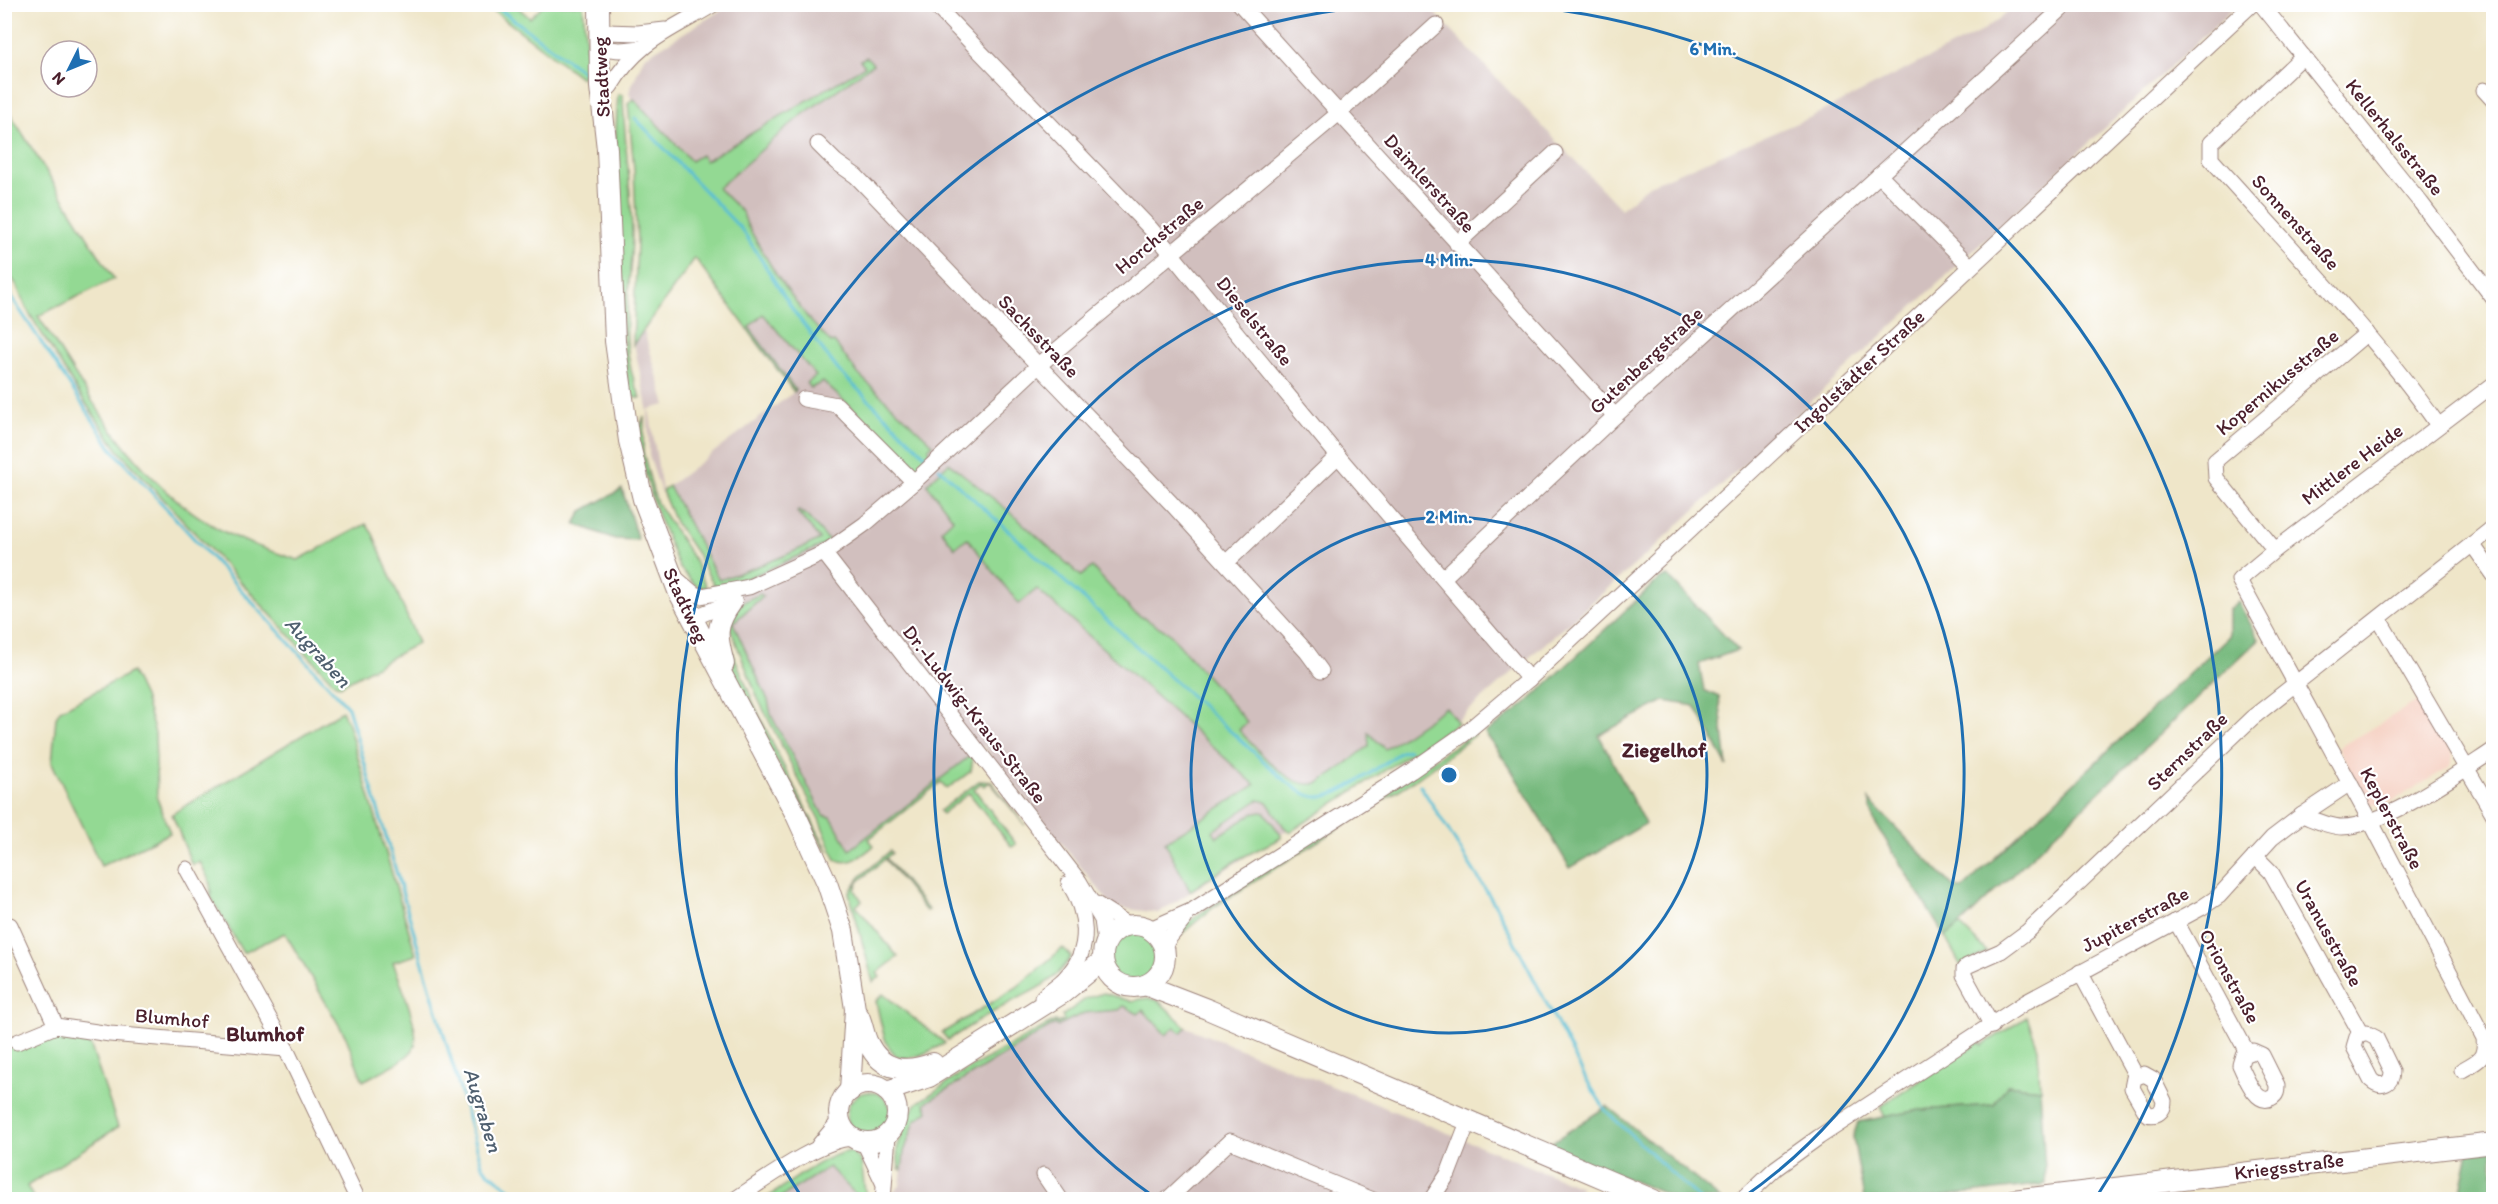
<svg xmlns="http://www.w3.org/2000/svg" width="2498" height="1204" font-family="Itim,sans-serif">
	<style>
		.built { fill: #f6d2c4 }
		.industrial { fill: #d1bfbe; fill-rule: evenodd }
		.green { fill: #93d993; stroke: #6e7c5f; stroke-width: 1.5 }
		.forest { fill: #76b97d; stroke: #606c54; stroke-width: 1.5 }
		.lines { fill: none; stroke-linecap: round; stroke-linejoin: round }
		.stream { stroke: #57bed4; stroke-width: 3 }
		.minor-casing { stroke: #9c827a; stroke-width: 17 }
		.major-casing { stroke: #9c827a; stroke-width: 22 }
		.minor { stroke: #fff; stroke-width: 15 }
		.major { stroke: #fff; stroke-width: 20 }
		.ring { fill: none; stroke: #1f6fb2; stroke-width: 3 }
		.labels { text-anchor: middle; stroke-width: 4.5; stroke-linejoin: round; paint-order: stroke }
		.street-label { font-size: 20px; fill: #4a1f2b; stroke: #fff }
		.water-label { font-size: 21px; font-style: italic; fill: #4f5f6f; stroke: #fff }
		.neighbourhood-label { font-size: 21px; font-weight: bold; fill: #4a1f2b; stroke: #fff }
		.centre { fill: #1f6fb2; stroke: #fff; stroke-width: 3 }
		.ring-label { font-size: 18px; text-anchor: middle; font-weight: bold; fill: #1f6fb2; stroke: #fff; stroke-width: 4.5; stroke-linejoin: round; paint-order: stroke }
	</style>
	<rect width="100%" height="100%" fill="#fff"/>
	<filter id="ink" filterUnits="userSpaceOnUse"><feTurbulence type="fractalNoise" baseFrequency=".0167" numOctaves="2"/><feDisplacementMap in="SourceGraphic" scale="12" xChannelSelector="R" yChannelSelector="G"/><feConvolveMatrix kernelMatrix="1 2 1 2 8 2 1 2 1" color-interpolation-filters="sRGB"/></filter>
	<filter id="wash" filterUnits="userSpaceOnUse"><feTurbulence type="fractalNoise" baseFrequency=".008" numOctaves="4" result="noise"/><feDisplacementMap in="SourceGraphic" scale="24" xChannelSelector="R" yChannelSelector="G"/><feGaussianBlur stdDeviation="1.35" result="paint"/><feColorMatrix in="noise" values="0 0 0 0 0 0 0 0 0 0 0 0 0 0 0 0 0 1.4 0 .05"/><feComposite in="paint" operator="in"/></filter>
	<g filter="url(#wash)">
		<rect width="100%" height="100%" fill="#efe6c9"/>
		<!-- built -->
		<path class="built" d="M2421,699L2453,753L2452,762L2448,768L2386,805L2380,806L2368,803L2338,748Z"/>
		<!-- industrial -->
		<g class="industrial">
			<path d="M730,5H1427L1621,209L1649,185L1811,117L1982,31L2018,5H2237L1656,546L1458,720L1158,913L1113,907L983,746L850,850L834,844L761,703L714,583L661,492L649,456L648,412L632,334L642,241L632,100L629,92L644,57ZM695,258L794,392L662,491L649,409L666,405L644,331Z"/>
			<path d="M1124,1006L1138,1014L1142,1010L1166,1034L1175,1027L1181,1032L1186,1027L1581,1187L1567,1200H893V1191L900,1186L904,1152L915,1121L928,1111L925,1103L1055,1024L1057,1026L1084,1013L1119,1010Z"/>
			<path d="M840,1157L859,1163V1199L773,1200Z"/>
		</g>
		<!-- green -->
		<g class="green">
			<path d="M486,5H515L530,18L543,5H583L588,71L581,78Z"/>
			<path d="M867,57L873,64L798,118L718,188L743,213L747,225L777,276L808,318L831,343L834,342L859,375L933,444L929,448L930,457L914,471H908L914,465L823,382L811,388L807,383L816,376L763,314L749,327L796,391L794,392L695,258L633,345L637,242L634,169L628,103L634,99L691,161L701,155L705,161L865,66L860,60Z"/>
			<path d="M618,94L623,95C624,141 631,186 632,232C632,288 615,346 641,398H635L629,391L624,353L615,149Z"/>
			<path d="M4,104L114,279L38,316C89,395 133,480 217,528C242,542 271,551 298,560L366,524L373,534L418,643L340,686L334,683L118,450L78,392L26,308L16,284L5,269Z"/>
			<path d="M644,417L643,452L653,491L657,503L695,561L707,589L695,585L679,567L655,508L638,448V431Z"/>
			<path d="M949,463L1010,512L1081,576L1092,567L1133,612L1168,632L1247,722L1239,730C1256,748 1293,795 1320,782C1337,773 1353,757 1369,746L1368,732L1385,749L1446,707L1458,723L1290,832L1284,827L1267,802L1258,800L1213,831L1217,837L1252,814L1261,812L1265,813L1281,835V838L1237,860L1190,891L1165,842L1255,785L1037,589L1019,604L967,538L955,548L941,530L953,519L927,484Z"/>
			<path d="M669,486L719,580C753,568 788,556 820,539L797,512L799,511L802,514L804,513L830,542L752,576L715,587L697,554L675,522L662,491Z"/>
			<path d="M760,594L763,596L733,623L768,700L771,715L823,815L831,817L850,850L971,755L973,757L971,771L947,789L941,782L869,839L874,846C862,855 852,866 836,860L819,819L758,699L727,620L743,602Z"/>
			<path d="M724,631L754,704L781,761L828,851C818,840 812,824 805,811C778,763 728,684 724,631Z"/>
			<path d="M132,672L144,697L155,733L157,798L170,833L101,866L52,763L56,717L60,710Z"/>
			<path d="M342,711L348,724L416,955L393,962C399,979 422,1034 414,1048C407,1061 377,1073 363,1081L346,1037L285,933L243,953L211,897L210,882L200,862L192,865L172,814Z"/>
			<path d="M1474,733L1475,735L1418,778L1214,907L1179,936L1185,925L1199,914Z"/>
			<path d="M979,781L991,782L1025,825L990,782L984,786L981,783L974,789L1016,844L1012,847L969,793L942,814L940,811Z"/>
			<path d="M890,851L892,853L886,858L928,910L926,911L885,859L858,882L855,890L862,901L856,906L898,957L877,973L880,977L873,982L849,893L860,877Z"/>
			<path d="M1960,925L1987,952L1961,966L1945,937Z"/>
			<circle cx="1132" cy="955" r="26"/>
			<path d="M1063,948L1071,957C1054,985 1030,991 1004,1006C985,1016 967,1028 948,1040L942,1033L1017,987Z"/>
			<path d="M1104,993L1130,1001L1148,998L1159,1001L1186,1027L1181,1033L1175,1027L1166,1035L1143,1010L1138,1014L1124,1006L1119,1010L1084,1013L1057,1026L1055,1024L925,1103L928,1111L915,1121L904,1152L902,1170L899,1169L897,1149L909,1115L917,1103L970,1068L1055,1021L1057,1023L1064,1020L1062,1016L1087,998Z"/>
			<path d="M883,994L945,1043C888,1076 887,1051 876,1001Z"/>
			<path d="M2027,1017L2038,1048L2040,1089L2007,1085L1994,1105L1920,1110L1885,1117L1880,1107L1979,1042L1982,1045Z"/>
			<path d="M58,1033L88,1038L118,1127L27,1186L34,1199H5L4,1046L7,1050L34,1038Z"/>
			<circle cx="869" cy="1114" r="22"/>
			<path d="M851,1151L861,1161L866,1199H860L829,1167L778,1199H765C789,1184 822,1155 851,1151Z"/>
		</g>
		<!-- forest -->
		<g class="forest">
			<path d="M622,489L638,540L615,539L575,524L582,511Z"/>
			<path d="M1668,576L1738,650L1699,664L1704,690L1719,697L1727,766L1695,706L1664,701L1599,735L1645,824L1570,868L1509,766L1485,733L1523,706L1658,580Z"/>
			<path d="M2238,602L2259,639L1960,925L1945,937L1874,821L1869,800L1953,886L1962,889L2229,636V609Z"/>
			<path d="M2007,1085L2040,1089L2046,1184L1919,1199H1864L1853,1137L1858,1122L1920,1110L1994,1105Z"/>
			<path d="M1607,1106L1720,1199H1678L1546,1146Z"/>
			<path d="M2493,1149V1199L2459,1200L2469,1152Z"/>
		</g>
		<g class="lines">
			<!-- stream -->
			<g class="stream">
				<path d="M493,4L586,74"/>
				<path d="M635,118L743,231L795,313L838,370L926,456"/>
				<path d="M4,286L112,449L348,707L482,1165L488,1172L525,1200"/>
				<path d="M939,468L1280,776C1290,784 1303,796 1317,797C1341,798 1380,765 1401,752L1409,750"/>
				<path d="M1420,785L1497,908L1586,1079L1606,1111L1700,1200"/>
			</g>
		</g>
	</g>
	<g filter="url(#ink)">
		<g class="lines">
			<!-- minor casing -->
			<g class="minor-casing">
				<g id="minor">
					<path d="M934,4L1151,229L1338,456L1529,679"/>
					<path d="M1240,4L1615,416"/>
					<path d="M2261,4L2421,203L2494,299"/>
					<path d="M598,42C610,53 625,50 640,48"/>
					<path d="M600,46L602,36L606,32L638,33L665,30"/>
					<path d="M2303,56L2211,143V159C2289,246 2371,330 2438,425"/>
					<path d="M610,87C638,40 670,31 714,4"/>
					<path d="M2484,90L2494,101"/>
					<path d="M818,144L836,162L856,176L1171,503L1307,652L1321,671"/>
					<path d="M1879,175L1970,266"/>
					<path d="M1457,244L1555,153"/>
					<path d="M804,399L837,405L914,482"/>
					<path d="M2472,544L2494,575"/>
					<path d="M2275,550L2216,478L2215,461L2367,333"/>
					<path d="M824,553L1079,881L1102,920L1105,943"/>
					<path d="M1227,562L1338,456"/>
					<path d="M673,576L693,593L701,596L749,587L824,553L865,524L914,482L1038,366L1339,113L1436,25"/>
					<path d="M1443,578L1615,416L2067,4"/>
					<path d="M688,611L700,615L732,602"/>
					<path d="M2379,619L2494,815"/>
					<path d="M2302,815L2350,783"/>
					<path d="M2255,856L2271,872L2361,1034"/>
					<path d="M187,869L286,1049L358,1200"/>
					<path d="M1096,904L1129,925"/>
					<path d="M2176,921L2247,1052"/>
					<path d="M10,925L56,1026"/>
					<path d="M1150,929L1193,910L1411,771L1464,734L1529,679L1664,554L2252,4"/>
					<path d="M1163,946L1185,918"/>
					<path d="M2080,972L2136,1076"/>
					<path d="M1042,998C1049,990 1059,985 1066,977C1093,949 1087,912 1069,883"/>
					<path d="M1992,1026L1964,975V969L1967,966L2001,951L2028,931L2252,718L2494,527"/>
					<path d="M2366,1033L2376,1038L2392,1071C2392,1084 2381,1089 2371,1080L2354,1047L2357,1037Z"/>
					<path d="M17,1042L56,1026L110,1034L286,1049"/>
					<path d="M2253,1051L2262,1055L2277,1085C2277,1091 2277,1095 2271,1098C2256,1106 2245,1075 2240,1065L2243,1055Z"/>
					<path d="M2462,1070C2479,1061 2486,1058 2484,1038L2371,822L2239,580L2275,550L2494,384"/>
					<path d="M2144,1074L2153,1079L2164,1101C2164,1111 2157,1117 2147,1114L2132,1088L2134,1078Z"/>
					<path d="M864,1142L883,1182"/>
					<path d="M819,1145L840,1120"/>
					<path d="M1044,1175L1061,1200"/>
					<path d="M734,1200C763,1181 820,1139 853,1138"/>
					<path d="M883,1200L888,1135"/>
					<path d="M1167,1200L1230,1141L1373,1200"/>
					<path d="M1431,1200L1448,1174L1468,1122"/>
					<path d="M1742,1200L1776,1168L1819,1137L2026,1002L2201,908L2219,896L2272,838L2302,815C2313,819 2329,827 2342,827C2385,826 2457,774 2494,750"/>
				</g>
			</g>
			<!-- major casing -->
			<g class="major-casing">
				<g id="major">
					<path d="M599,4L600,87L607,149L615,341L629,441L643,499L678,591L795,813L827,883L843,931L855,1009L850,1091"/>
					<path d="M724,664C717,636 714,627 732,602"/>
					<circle cx="1134" cy="956" r="31"/>
					<path d="M1145,985L1207,1009L1654,1200"/>
					<path d="M859,1016C863,1025 864,1035 868,1043C882,1072 907,1073 933,1063"/>
					<circle cx="868" cy="1113" r="29"/>
					<path d="M887,1091L929,1077L1063,993L1102,961"/>
					<path d="M2013,1200L2494,1143"/>
				</g>
			</g>
			<!-- minor -->
			<use href="#minor" class="minor"/>
			<!-- major -->
			<use href="#major" class="major"/>
		</g>
	</g>
	<!-- distance rings -->
	<g class="ring">
		<circle cx="1449" cy="775" r="258"/>
		<path d="M1157 1199A515 515 0 1 1 1741 1199"/>
		<path d="M801 1196A773 773 0 0 1 1382 5M1516 5A773 773 0 0 1 2097 1196"/>
	</g>
	<g class="labels">
		<!-- street labels -->
		<g class="street-label">
			<text transform="translate(601 77) rotate(-93)" y="7">Stadtweg</text>
			<text transform="translate(2395 137) rotate(51)" y="7">Kellerhalsstraße</text>
			<text transform="translate(1430 183) rotate(48)" y="7">Daimlerstraße</text>
			<text transform="translate(2296 222) rotate(48)" y="7">Sonnenstraße</text>
			<text transform="translate(1159 235) rotate(-40)" y="7">Horchstraße</text>
			<text transform="translate(1255 321) rotate(51)" y="7">Dieselstraße</text>
			<text transform="translate(1039 336) rotate(46)" y="7">Sachsstraße</text>
			<text transform="translate(1646 360) rotate(-43)" y="7">Gutenbergstraße</text>
			<text transform="translate(1859 371) rotate(-43)" y="7">Ingolstädter Straße</text>
			<text transform="translate(2277 382) rotate(-40)" y="7">Kopernikusstraße</text>
			<text transform="translate(2352 464) rotate(-37)" y="7">Mittlere Heide</text>
			<text transform="translate(686 605) rotate(65)" y="7">Stadtweg</text>
			<text transform="translate(975 714) rotate(52)" y="7">Dr.-Ludwig-Kraus-Straße</text>
			<text transform="translate(2187 751) rotate(-44)" y="7">Sternstraße</text>
			<text transform="translate(2392 818) rotate(62)" y="7">Keplerstraße</text>
			<text transform="translate(2135 919) rotate(-28)" y="7">Jupiterstraße</text>
			<text transform="translate(2329 933) rotate(61)" y="7">Uranusstraße</text>
			<text transform="translate(2230 976) rotate(61)" y="7">Orionstraße</text>
			<text transform="translate(172 1018) rotate(5)" y="7">Blumhof</text>
			<text transform="translate(2289 1166) rotate(-7)" y="7">Kriegsstraße</text>
		</g>
		<!-- water labels -->
		<g class="water-label">
			<text transform="translate(318 652) rotate(48)" y="7">Augraben</text>
			<text transform="translate(483 1110) rotate(73)" y="7">Augraben</text>
		</g>
		<!-- neighbourhood labels -->
		<g class="neighbourhood-label">
			<text x="1664" y="757">Ziegelhof</text>
			<text x="265" y="1041">Blumhof</text>
		</g>
	</g>
	<circle cx="1449" cy="775" r="9" class="centre"/>
	<g class="ring-label">
		<text x="1713" y="55">6 Min.</text>
		<text x="1449" y="266">4 Min.</text>
		<text x="1449" y="523">2 Min.</text>
	</g>
	<!-- margin -->
	<rect width="2498" height="1204" fill="none" stroke="#fff" stroke-width="24"/>
	<!-- north arrow -->
	<g transform="translate(69 69) rotate(227)"><circle r="28" fill="#ffffff" stroke="#b7a5aa" stroke-width="1.5"/>
	<path d="M0-4.5L10 22L0 15L-10 22Z" fill="#1f6fb2"/>
	<text y="-9" font-size="16" font-weight="bold" text-anchor="middle" fill="#4a1f2b">N</text>
	</g>
</svg>
